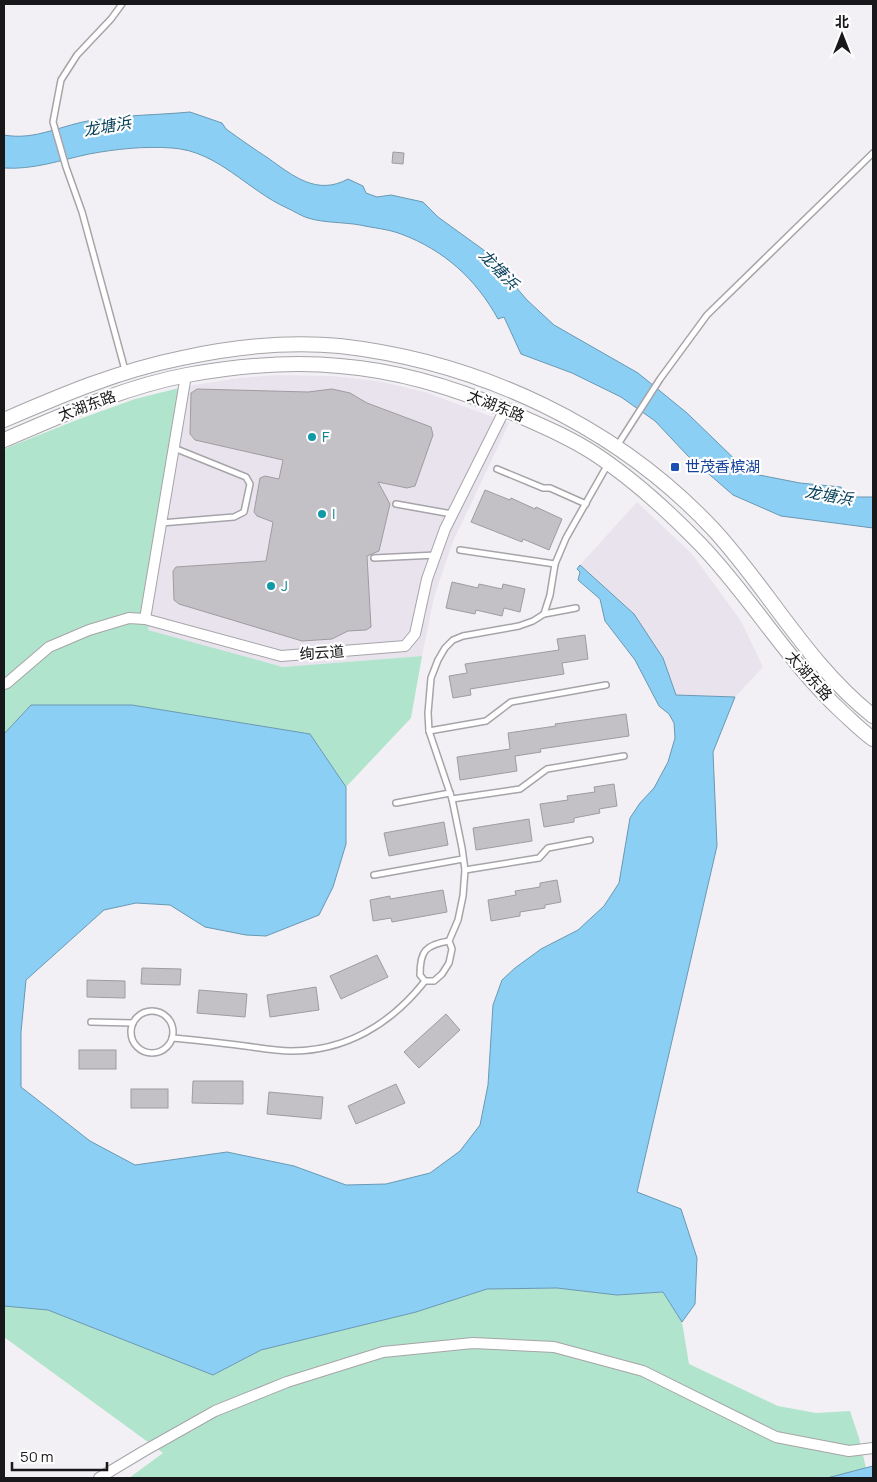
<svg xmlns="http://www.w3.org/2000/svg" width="877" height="1482" font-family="Manrope,'Noto Sans SC',sans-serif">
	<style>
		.built { fill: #e9e3ee }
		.green { fill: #b1e4cc }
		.water { fill: #8ccff5; stroke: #6998b3 }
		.building { fill: #c3c1c5; stroke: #9e9ca0 }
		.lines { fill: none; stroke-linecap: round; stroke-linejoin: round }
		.service-casing { stroke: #a6a4a8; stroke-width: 8 }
		.minor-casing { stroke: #a6a4a8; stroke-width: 12 }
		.secondary-casing { stroke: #a6a4a8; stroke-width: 16 }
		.service { stroke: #fff; stroke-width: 5 }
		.minor { stroke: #fff; stroke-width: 10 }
		.secondary { stroke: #fff; stroke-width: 14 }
		.culture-dot { fill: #0f9aa8; stroke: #fefeff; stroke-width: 2 }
		.transit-dot { fill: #1a4fb4; stroke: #fefeff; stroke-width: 2 }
		.labels { text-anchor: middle; stroke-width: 4.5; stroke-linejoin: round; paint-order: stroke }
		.street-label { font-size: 15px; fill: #181719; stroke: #fefeff }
		.culture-label { font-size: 15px; fill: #0d838f; stroke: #fefeff; text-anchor: start }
		.transit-label { font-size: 15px; fill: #164399; stroke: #fefeff; text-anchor: start }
		.water-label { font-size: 16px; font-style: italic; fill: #063f59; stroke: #fefeff }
	</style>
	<rect width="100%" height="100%" fill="#f2f0f4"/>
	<!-- built -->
	<g class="built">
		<path d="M278,375L331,376L378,381L425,392L509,423L452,544L434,597L422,656L283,667L147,630L187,386L239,378Z"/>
		<path d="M637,502L692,554L741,621L763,667L735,697L676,695L663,658L580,565Z"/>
	</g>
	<!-- green -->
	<g class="green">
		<path d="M187,386L148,630L283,667L422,656L411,718L346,787L310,734L132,705H31L4,734V449L74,421L135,399Z"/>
		<path d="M557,1288L617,1295L663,1292L682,1322L689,1364L778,1406L816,1413L850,1411L859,1438L866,1468L827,1478H129L163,1453L4,1337V1306L48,1310L213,1375L261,1350L416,1312L487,1289Z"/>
	</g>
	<!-- water -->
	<g class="water">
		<path d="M190,112L222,123L226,129C240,139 254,149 268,158C293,176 317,196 348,179L363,186L366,193L377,197L391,195L423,202L438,217L485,251L527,300L554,325L638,373L687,413L749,473L800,483L841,487L847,497H873V528L781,516L733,495L687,455L655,421L621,397L572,373L521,354L504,317L498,319C476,279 444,250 401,234C388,229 373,228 360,225C343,222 324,223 308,218C301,216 294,211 287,208C247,190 218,151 172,148C144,146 116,149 89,154C61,160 33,170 4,168V135C36,141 63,124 94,120C125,115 158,115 190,112Z"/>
		<path d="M580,565L634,614L663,658L676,695L735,697L713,752L717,846L637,1192L681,1209L697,1258L695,1304L682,1322L663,1292L617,1295L557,1288L487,1289L416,1312L261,1350L213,1375L48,1310L4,1306V734L31,705H132L310,734L346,787V844L333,887L319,915L266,936L246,935L205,927L170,905L136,903L104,910L26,980L21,1032V1087L90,1141L135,1165L227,1152L294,1166L346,1185L386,1184L430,1173L460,1151L480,1125L488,1085L493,1005L502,980L515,968L541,949L578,930L604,906L619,883L630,818L640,803L654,788L668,762L675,738L674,723L669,714L659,706L635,660L605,621L600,599L578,580L580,572L577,569Z"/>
		<path d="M873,1466V1478H827Z"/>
	</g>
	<!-- building -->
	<g class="building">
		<path d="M393,152L404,153L403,164L392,163Z"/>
		<path d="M197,389L308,392L332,389L350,393L367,403L431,427L433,435L415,486L407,488L378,482L390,504L379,551L367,556L371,627L366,630L348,631L332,639L302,641L179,604L174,600L173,571L176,567L266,561L273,522L257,516L254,512L260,478L265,476L279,479L283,460L195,440L190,434L191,393Z"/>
		<path d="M485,490L510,500L511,498L535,509L536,507L562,519L549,550L523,539L522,542L471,522Z"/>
		<path d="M452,582L478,588L479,584L502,589L503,584L525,589L520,612L504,608L502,616L476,610L475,614L446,608Z"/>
		<path d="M585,635L588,659L562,663L564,674L470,689L471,695L453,698L449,676L467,673L465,664L559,650L557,639Z"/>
		<path d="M626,714L629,736L540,749L541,752L515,756L517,771L460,780L457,757L510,749L508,733L556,726L555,724Z"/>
		<path d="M614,784L617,806L599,809L600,813L574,818V822L544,827L540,804L568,800L567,796L595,792L594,787Z"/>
		<path d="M529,819L532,841L476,850L473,828Z"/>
		<path d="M444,822L448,845L389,856L384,833Z"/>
		<path d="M557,880L561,902L545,905V908L520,912V916L491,921L488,900L516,895L515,891L540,887V883Z"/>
		<path d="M443,890L447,912L392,922L391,918L373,921L370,900L390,896V899Z"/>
		<path d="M377,955L388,977L341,999L330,976Z"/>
		<path d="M142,968L181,969L180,985L141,984Z"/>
		<path d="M87,980L125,981V998L87,997Z"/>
		<path d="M316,987L319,1010L270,1017L267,995Z"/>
		<path d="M199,990L247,994L245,1017L197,1013Z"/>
		<path d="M446,1014L460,1030L419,1068L404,1052Z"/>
		<rect x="79" y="1050" width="37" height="19"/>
		<path d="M193,1081H243V1104L192,1103Z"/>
		<path d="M396,1084L405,1103L356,1124L348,1106Z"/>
		<rect x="131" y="1089" width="37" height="19"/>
		<path d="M269,1092L323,1097L321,1119L267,1114Z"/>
	</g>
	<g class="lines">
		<!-- service casing -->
		<g class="service-casing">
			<g id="service">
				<path d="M122,4L111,19L77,55L61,80L53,122L66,167L82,212L125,370"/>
				<path d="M617,446L660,379L707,315L873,153"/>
				<path d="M497,469L543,488H550L586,504"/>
				<path d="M396,504L452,514"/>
				<path d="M161,523L234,517L244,512L250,484L246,477L174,448"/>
				<path d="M460,550L555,564"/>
				<path d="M374,558L436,555"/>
				<path d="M544,614L576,608"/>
				<path d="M429,731L486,721L511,702L606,685"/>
				<path d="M452,799L520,789L547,769L624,756"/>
				<path d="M396,803L450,793"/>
				<path d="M465,870L539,858L548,848L590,840"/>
				<path d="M374,875L463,859"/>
				<path d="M449,941C425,945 420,951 420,975L425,981H434L442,974L449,963L452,949L449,941L458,920L463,896L465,870L462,848L452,799L429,731L428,713L431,678L438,660L445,648L453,640L463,636L519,626L533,621L544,614L550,595L555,564L566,538L608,464"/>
				<circle cx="152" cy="1032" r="21"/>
				<path d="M91,1022L133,1023"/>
				<path d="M172,1038C197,1040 221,1043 245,1046C260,1048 275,1051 291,1051C346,1051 391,1024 425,981"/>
			</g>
		</g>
		<!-- minor casing -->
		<g class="minor-casing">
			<g id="minor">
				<path d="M145,619L186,375"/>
				<path d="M4,684L7,683L49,647L89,630L129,618L145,619L281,656L405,646L415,634L427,579L445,529L505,409"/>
				<path d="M99,1478L144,1451L215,1411L287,1382L383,1352L473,1343L554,1347L643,1371L776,1437L849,1451L873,1448"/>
			</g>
		</g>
		<!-- secondary casing -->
		<g class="secondary-casing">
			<g id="secondary">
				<path d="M4,420C64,394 118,371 182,358C233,347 288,341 340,346C480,362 617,426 714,530C769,590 808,665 873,716"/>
				<path d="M4,440C63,415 123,387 187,375C237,366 290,361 340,366C403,371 465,391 522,417C547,428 572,439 595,454C633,479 668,511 700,544C751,597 788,662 842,712C852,721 862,731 873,739"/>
			</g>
		</g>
		<!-- service -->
		<use href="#service" class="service"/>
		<!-- minor -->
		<use href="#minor" class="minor"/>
		<!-- secondary -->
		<use href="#secondary" class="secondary"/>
	</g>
	<!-- markers -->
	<g class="culture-dot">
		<circle cx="312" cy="437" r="5"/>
		<circle cx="322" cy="514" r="5"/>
		<circle cx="271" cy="586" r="5"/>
	</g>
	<rect class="transit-dot" x="670" y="462" width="10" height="10" rx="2.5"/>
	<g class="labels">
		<!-- street labels -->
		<g class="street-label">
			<text transform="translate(87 406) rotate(-20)" y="5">太湖东路</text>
			<text transform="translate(496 406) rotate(22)" y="5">太湖东路</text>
			<text transform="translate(322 653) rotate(-4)" y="5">绚云道</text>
			<text transform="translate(809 676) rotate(48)" y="5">太湖东路</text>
		</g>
		<!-- culture labels -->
		<g class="culture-label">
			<text x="322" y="442">F</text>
			<text x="332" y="519">I</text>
			<text x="281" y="591">J</text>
		</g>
		<!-- transit labels -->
		<g class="transit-label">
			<text x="685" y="472">世茂香槟湖</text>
		</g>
		<!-- water labels -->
		<g class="water-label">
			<text transform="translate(107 126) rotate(-10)" y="6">龙塘浜</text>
			<text transform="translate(499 269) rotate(46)" y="6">龙塘浜</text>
			<text transform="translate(829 495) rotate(10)" y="6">龙塘浜</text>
		</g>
	</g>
	<!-- border -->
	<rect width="877" height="1482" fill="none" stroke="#181719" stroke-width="10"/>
	<!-- north arrow -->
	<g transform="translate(842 35)" stroke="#fefeff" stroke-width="4" paint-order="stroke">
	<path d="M0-4L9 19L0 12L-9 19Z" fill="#181719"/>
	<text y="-8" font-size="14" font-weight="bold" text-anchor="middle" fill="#181719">北</text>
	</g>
	<!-- scale -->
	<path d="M12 1462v8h95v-8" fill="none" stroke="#181719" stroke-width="2.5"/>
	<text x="20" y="1462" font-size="15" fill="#181719" stroke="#fefeff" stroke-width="4" paint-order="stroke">50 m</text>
</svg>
